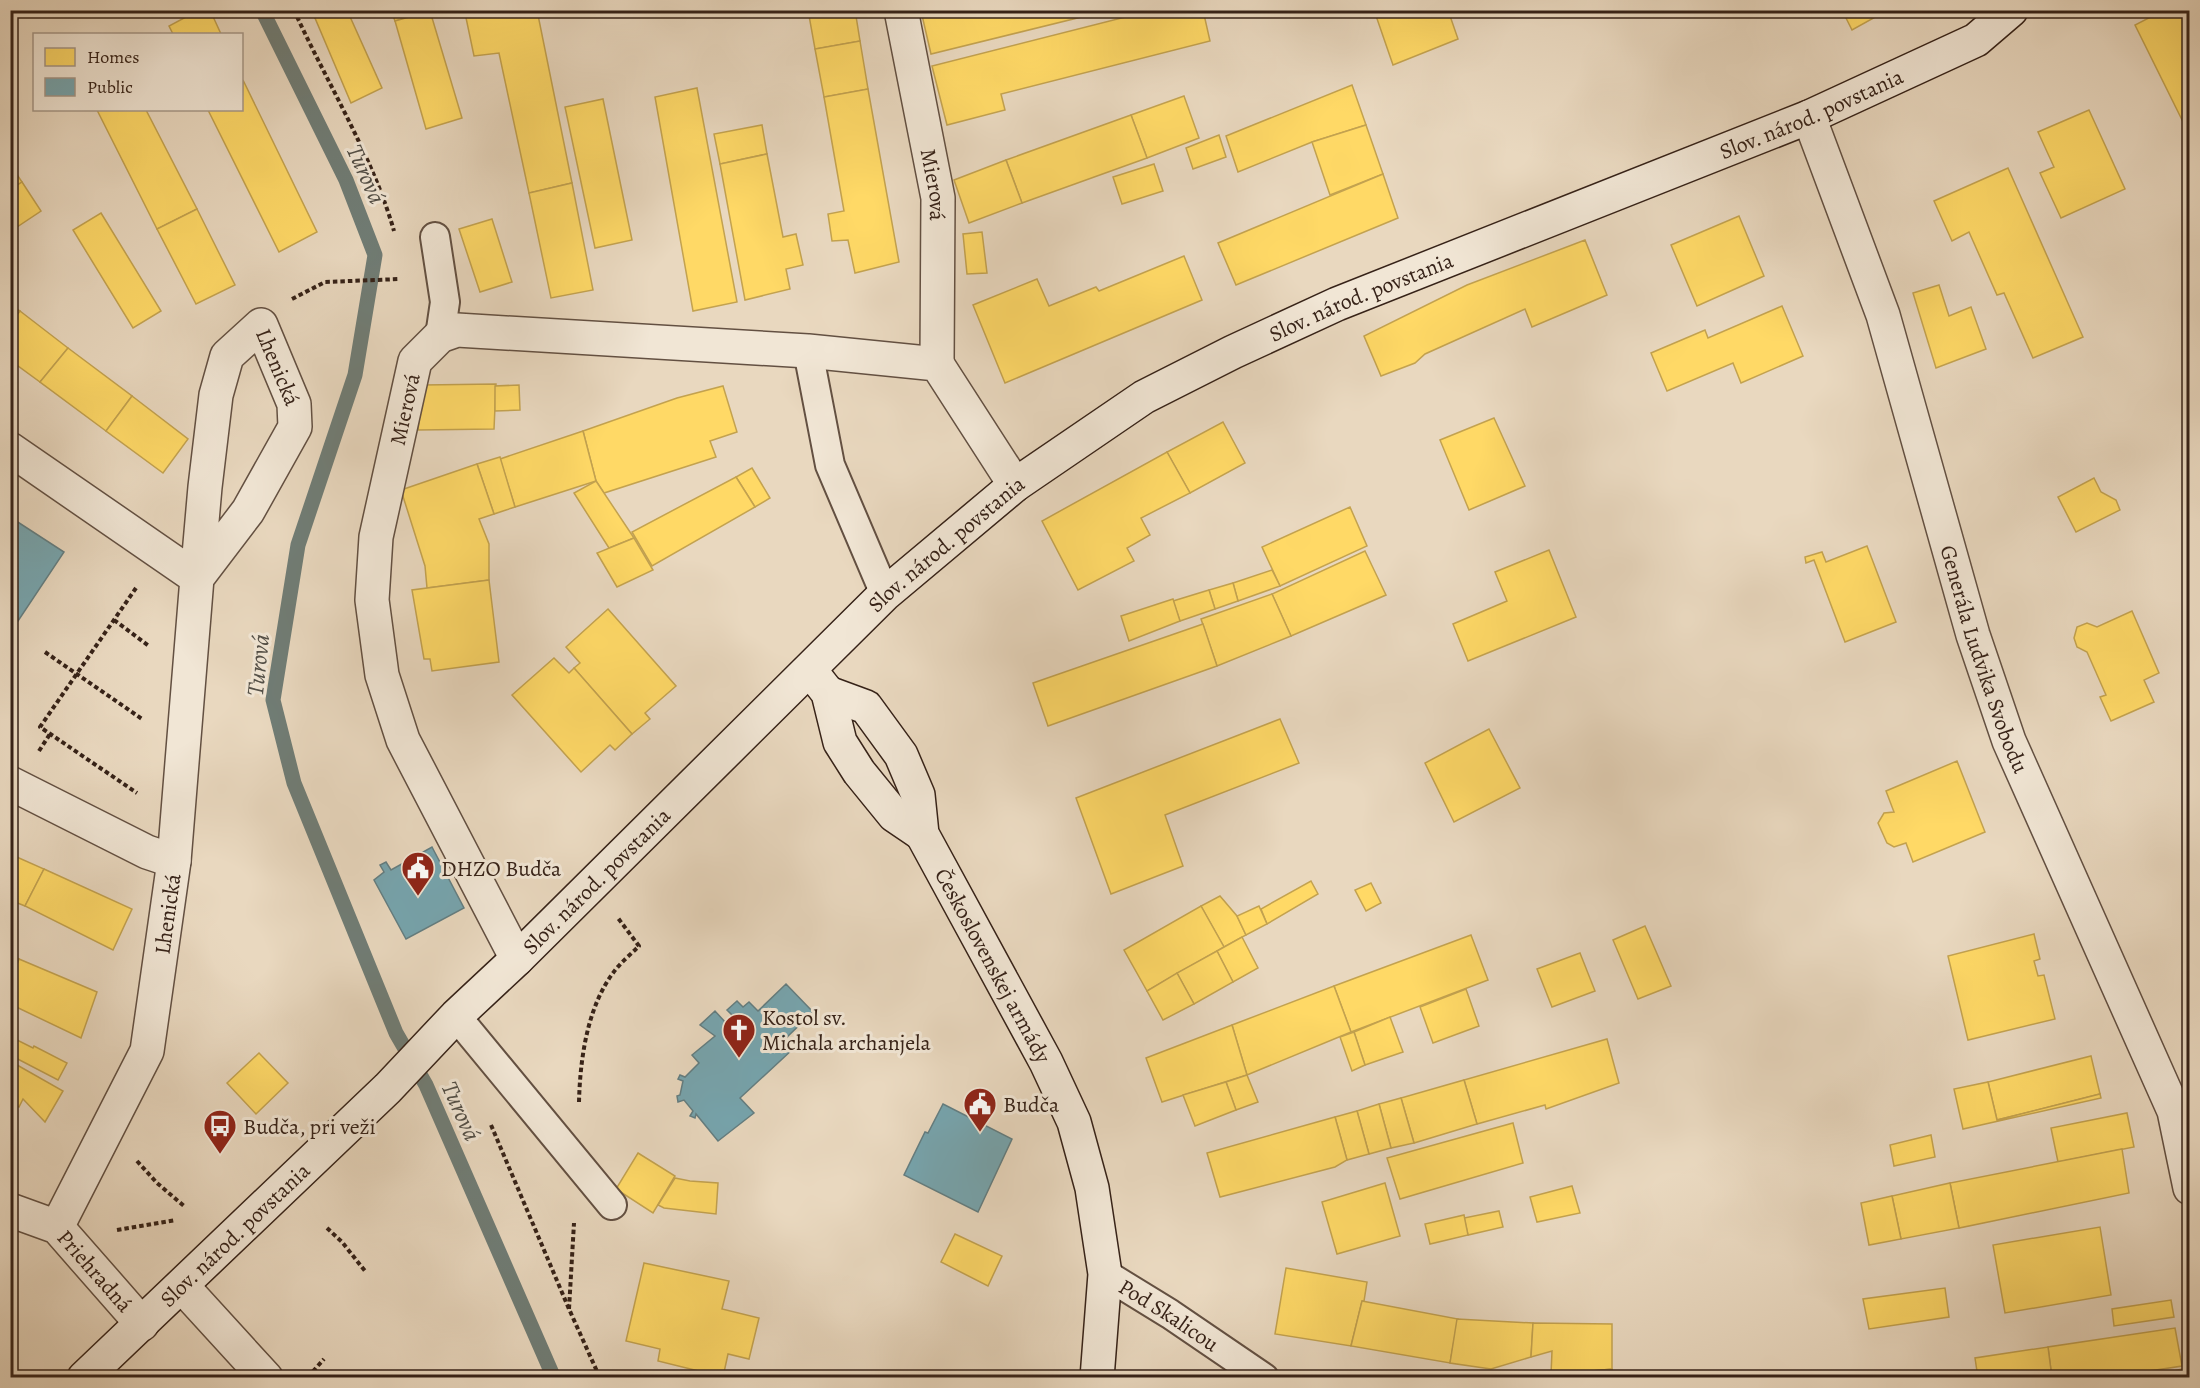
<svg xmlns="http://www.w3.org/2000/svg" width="2200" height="1388" font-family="Alegreya,serif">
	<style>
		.homes { fill: #ffd966; stroke: #c3a24f; stroke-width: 1.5 }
		.public { fill: #76a5af; stroke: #637e82; stroke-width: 1.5 }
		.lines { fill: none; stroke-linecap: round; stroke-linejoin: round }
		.stream { stroke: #707d76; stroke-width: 15 }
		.lane-casing { stroke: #635042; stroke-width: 32 }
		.street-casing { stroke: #635042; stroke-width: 36 }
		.secondary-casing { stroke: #362218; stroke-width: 36 }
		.path { stroke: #362218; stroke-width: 4; stroke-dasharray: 4.5 3; stroke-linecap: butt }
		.lane { stroke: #f1e6d5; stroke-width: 28 }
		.street { stroke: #f1e6d5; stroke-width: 33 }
		.secondary { stroke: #f1e6d5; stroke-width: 33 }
		.labels { text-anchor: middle; stroke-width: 6; stroke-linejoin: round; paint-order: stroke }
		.street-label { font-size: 22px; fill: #362218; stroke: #f1e6d5 }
		.poi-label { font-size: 22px; fill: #362218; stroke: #f1e6d5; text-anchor: start }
		.water-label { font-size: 24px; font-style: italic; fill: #534f47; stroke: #f1e6d5 }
	</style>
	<rect width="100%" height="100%" fill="#e9d8bf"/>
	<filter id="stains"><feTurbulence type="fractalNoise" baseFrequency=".00333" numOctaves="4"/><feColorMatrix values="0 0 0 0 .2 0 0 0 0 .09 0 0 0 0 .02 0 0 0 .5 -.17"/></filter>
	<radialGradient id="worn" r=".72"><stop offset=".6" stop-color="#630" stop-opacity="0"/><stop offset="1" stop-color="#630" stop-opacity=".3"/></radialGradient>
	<!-- homes -->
	<g class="homes">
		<path d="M199,10H210L221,34H173L169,26Z"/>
		<path d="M311,10H331L315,18Z"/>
		<path d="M331,10H347L382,88L351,103L315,18Z"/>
		<path d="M391,10H430V11L395,21Z"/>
		<path d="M475,10H537L572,183L529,193L499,53L474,56L465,13Z"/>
		<path d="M808,10H855L860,41L815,49Z"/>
		<path d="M923,10H1110L931,54L921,11Z"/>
		<path d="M1153,10H1203L1210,41L1001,94L1005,110L947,125L932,66Z"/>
		<path d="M1374,10H1448L1458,39L1393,65Z"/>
		<path d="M1842,10H1888L1852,30Z"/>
		<path d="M2164,10H2190V136L2135,25Z"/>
		<path d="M430,11L462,118L426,129L395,21Z"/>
		<path d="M860,41L868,89L824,97L815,49Z"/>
		<path d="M243,80L317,232L279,252L208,110H242Z"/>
		<path d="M1352,85L1366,125L1312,142L1238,172L1226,136Z"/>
		<path d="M697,88L737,302L693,311L655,97Z"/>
		<path d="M868,89L899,262L855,273L848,240L832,241L828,214L844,211L824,97Z"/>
		<path d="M1184,96L1199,138L1147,158L1131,115Z"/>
		<path d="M603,99L632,240L595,248L565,107Z"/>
		<path d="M97,110H146L197,209L157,229Z"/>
		<path d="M2089,110L2125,189L2061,218L2040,173L2054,167L2038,132Z"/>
		<path d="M1131,115L1147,158L1022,203L1006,160Z"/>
		<path d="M762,125L767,154L720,164L714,134Z"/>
		<path d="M1366,125L1383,174L1330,195L1312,142Z"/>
		<path d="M1219,135L1226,157L1193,169L1186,148Z"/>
		<path d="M767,154L783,237L796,234L803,265L786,269L790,289L745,300L720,164Z"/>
		<path d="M1006,160L1022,203L969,223L954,180Z"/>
		<path d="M10,164L22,182L10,190Z"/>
		<path d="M1154,164L1163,191L1122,204L1113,177Z"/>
		<path d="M2008,168L2083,337L2033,358L2004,293L1997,295L1969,232L1952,241L1934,201Z"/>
		<path d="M1383,174L1398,218L1236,285L1218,243Z"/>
		<path d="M22,182L41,211L14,229L10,223V190Z"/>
		<path d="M572,183L593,290L551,298L529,193Z"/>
		<path d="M197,209L235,285L196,304L157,229Z"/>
		<path d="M101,213L161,311L133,328L73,230Z"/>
		<path d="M1739,216L1764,276L1697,306L1671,245Z"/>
		<path d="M492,219L512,282L480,292L459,229Z"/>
		<path d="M982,232L987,273L967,274L963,234Z"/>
		<path d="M1585,240L1607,295L1532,327L1525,309L1425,354L1415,363L1381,376L1364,336L1467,285Z"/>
		<path d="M1184,256L1202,300L1005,383L973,305L1037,279L1049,306L1096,287L1099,291Z"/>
		<path d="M1939,285L1949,316L1971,307L1986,349L1936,368L1913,293Z"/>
		<path d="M10,305L20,311L10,324Z"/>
		<path d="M1782,306L1803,356L1741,383L1733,363L1667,391L1651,353L1705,330L1708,338Z"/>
		<path d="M20,311L68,348L40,382L10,360V324Z"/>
		<path d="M68,348L132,396L106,431L40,382Z"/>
		<path d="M496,384L494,429L418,430L423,385Z"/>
		<path d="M519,385L520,410L495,411V386Z"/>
		<path d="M723,386L737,432L710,441L716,457L604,493L596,481L583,431L677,398Z"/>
		<path d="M132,396L188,439L163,473L106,431Z"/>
		<path d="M1494,418L1525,486L1469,510L1440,440Z"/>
		<path d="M1223,422L1245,463L1190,493L1167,452Z"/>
		<path d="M583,431L596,481L515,507L500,459Z"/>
		<path d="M1167,452L1190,493L1141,518L1150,535L1127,548L1134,561L1078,590L1042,521Z"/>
		<path d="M500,457L515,507L494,514L477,464Z"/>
		<path d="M477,464L494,514L479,519L489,544V580L427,588L425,566L401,490Z"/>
		<path d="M752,468L770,498L755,507L736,477Z"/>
		<path d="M736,477L755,507L652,566L632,532Z"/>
		<path d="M2094,478L2101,492L2116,500L2120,510L2076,532L2058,497Z"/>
		<path d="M596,481L634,538L609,548L574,493Z"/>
		<path d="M1350,507L1367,546L1280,586L1262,547Z"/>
		<path d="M634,538L653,570L617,587L597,553Z"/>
		<path d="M1867,546L1896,622L1845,642L1814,560L1806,563L1805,557L1822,552L1826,562Z"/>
		<path d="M1549,550L1576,617L1468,661L1453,624L1507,601L1495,572Z"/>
		<path d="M1365,551L1386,595L1291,636L1272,594Z"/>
		<path d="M1272,570L1280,586L1238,601L1233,583Z"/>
		<path d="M489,580L499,662L432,671L430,659H424L412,590Z"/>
		<path d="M1233,583L1238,601L1215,609L1209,590Z"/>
		<path d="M1209,590L1215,609L1180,621L1173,601Z"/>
		<path d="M1272,594L1291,636L1217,666L1201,619Z"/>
		<path d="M1173,599L1180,621L1129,641L1121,616Z"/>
		<path d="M608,609L676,686L645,713L650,719L632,734L574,668L580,663L566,647Z"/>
		<path d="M2132,611L2159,673L2144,680L2154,702L2111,721L2100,697L2106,695L2087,652L2077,647L2074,638L2077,627L2087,623L2097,627Z"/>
		<path d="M1203,624L1217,666L1048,726L1033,683Z"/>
		<path d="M554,658L569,673L574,668L632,734L615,750L610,745L581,772L512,695Z"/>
		<path d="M1280,719L1299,763L1165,815L1183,866L1111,894L1076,798Z"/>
		<path d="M1489,729L1520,788L1454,822L1425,763Z"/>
		<path d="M1957,761L1985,832L1913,862L1906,843L1894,847L1887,843L1878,823L1884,813L1894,812L1886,791Z"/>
		<path d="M10,854L44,869L25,906L10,900Z"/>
		<path d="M44,869L132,909L113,950L25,906Z"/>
		<path d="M1311,881L1318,894L1267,924L1261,909Z"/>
		<path d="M1371,883L1381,903L1366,911L1355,890Z"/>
		<path d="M1220,896L1237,916L1246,935L1224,947L1201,906Z"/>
		<path d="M1201,906L1224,947L1147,991L1124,950Z"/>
		<path d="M1259,906L1267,924L1246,935L1237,916Z"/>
		<path d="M1645,926L1671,986L1638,999L1613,940Z"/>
		<path d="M2034,934L2040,959L2034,961L2038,976L2044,975L2055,1019L1968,1040L1948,956Z"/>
		<path d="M1471,935L1488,980L1351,1032L1334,986Z"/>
		<path d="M1242,937L1258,968L1233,982L1217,951Z"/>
		<path d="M1217,951L1233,982L1194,1004L1177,973Z"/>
		<path d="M1580,953L1595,991L1552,1007L1537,969Z"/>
		<path d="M10,955L19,959L10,983Z"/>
		<path d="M19,959L97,992L81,1038L10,1004V983Z"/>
		<path d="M1177,973L1194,1004L1163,1020L1147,991Z"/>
		<path d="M1334,986L1351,1032L1247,1075L1232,1025Z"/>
		<path d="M1466,989L1479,1026L1433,1043L1420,1007Z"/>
		<path d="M1390,1017L1403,1052L1365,1065L1354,1032Z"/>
		<path d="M1232,1025L1247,1075L1162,1102L1146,1058Z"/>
		<path d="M1354,1032L1365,1065L1352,1071L1340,1037Z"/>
		<path d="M11,1037L33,1048L34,1046L67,1063L58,1080L10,1055Z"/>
		<path d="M1607,1039L1619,1083L1546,1109L1545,1105L1477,1124L1464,1080Z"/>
		<path d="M259,1053L288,1083L256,1114L227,1083Z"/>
		<path d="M2091,1056L2100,1094L1997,1120L1988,1082Z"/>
		<path d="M10,1061L63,1091L45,1122L23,1099L19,1107L10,1103Z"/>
		<path d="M1247,1075L1258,1102L1236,1110L1226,1082Z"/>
		<path d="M1464,1080L1477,1124L1414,1143L1401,1098Z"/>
		<path d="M1226,1082L1236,1110L1195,1126L1183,1095Z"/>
		<path d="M1988,1082L1997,1120L2100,1094L2101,1098L1963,1129L1954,1089Z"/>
		<path d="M1401,1098L1414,1143L1391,1148L1379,1104Z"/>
		<path d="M1379,1104L1391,1148L1369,1154L1357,1111Z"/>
		<path d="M1357,1111L1369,1154L1347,1160L1335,1117Z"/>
		<path d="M2127,1113L2134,1147L2058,1162L2051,1128Z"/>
		<path d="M1335,1117L1347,1160L1335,1167L1220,1197L1207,1153Z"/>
		<path d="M1513,1123L1523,1163L1400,1199L1387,1158Z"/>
		<path d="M1931,1135L1935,1157L1894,1166L1890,1145Z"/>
		<path d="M2122,1149L2129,1193L1959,1228L1950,1183Z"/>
		<path d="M638,1153L675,1176L653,1213L616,1189Z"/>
		<path d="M675,1178L690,1181L718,1183L716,1214L664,1208L658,1205Z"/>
		<path d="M1385,1183L1400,1236L1337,1254L1322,1202Z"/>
		<path d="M1950,1183L1959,1228L1901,1239L1892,1196Z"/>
		<path d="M1572,1186L1580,1213L1537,1222L1530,1197Z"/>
		<path d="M1892,1196L1901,1239L1869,1245L1861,1203Z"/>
		<path d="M1499,1211L1503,1227L1468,1235L1464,1218Z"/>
		<path d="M1464,1215L1468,1235L1430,1244L1425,1224Z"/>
		<path d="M2100,1227L2111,1295L2005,1313L1993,1245Z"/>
		<path d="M955,1234L1002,1256L988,1286L941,1262Z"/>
		<path d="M644,1263L729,1281L722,1309L759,1318L749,1359L728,1354L723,1377L658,1361L660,1349L626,1341Z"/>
		<path d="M1286,1268L1367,1282L1364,1301H1362L1351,1346L1275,1334Z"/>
		<path d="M1945,1288L1949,1317L1869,1329L1863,1299Z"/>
		<path d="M2171,1300L2174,1317L2114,1326L2112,1309Z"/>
		<path d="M1362,1301L1458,1319L1450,1363L1351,1346Z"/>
		<path d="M1457,1319L1533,1323L1531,1357L1491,1369L1450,1363Z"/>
		<path d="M1533,1323L1612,1324V1369L1551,1375L1552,1351L1531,1357Z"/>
		<path d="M2175,1328L2182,1366L2103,1378H2052L2048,1347Z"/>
		<path d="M2048,1347L2052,1378H1978L1975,1358Z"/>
		<path d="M1612,1369V1378H1551V1375Z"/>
		<path d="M2182,1369L2183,1378H2146Z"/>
	</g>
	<!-- public -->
	<g class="public">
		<path d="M10,517L64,552L10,633Z"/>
		<path d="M432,847L464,908L406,939L374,880L384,872L380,865L386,862L391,870Z"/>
		<path d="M786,984L813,1012L785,1039L793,1049L740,1098L754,1113L718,1141L696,1114L695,1118L690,1116L693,1111L684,1100L678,1102L677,1096L680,1095L683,1081L678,1079L680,1075L685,1077L699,1063L692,1055L715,1036L700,1025L715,1011L726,1023L734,1017L727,1010L737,1001L743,1007L749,1002L758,1011Z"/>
		<path d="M943,1104L1012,1139L978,1212L904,1175L925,1132L928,1133Z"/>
	</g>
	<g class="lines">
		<!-- stream -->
		<path class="stream" d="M262,10L346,180L375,255L355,375L298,545L273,700L294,783L396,1033L426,1085L554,1378"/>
		<!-- lane casing -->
		<g class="lane-casing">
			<g id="lane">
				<path d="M435,237L445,302L440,336"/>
				<path d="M808,351L830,465L885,594"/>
				<path d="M456,1016L612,1205"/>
				<path id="s1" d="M1105,1274L1170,1314L1264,1378"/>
			</g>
		</g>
		<!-- street casing -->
		<g class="street-casing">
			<g id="street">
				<path id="s2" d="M901,10L938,198L937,364"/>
				<path id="s3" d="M1809,117L1883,315L1973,635L2009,741L2174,1111L2190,1188"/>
				<path id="s4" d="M10,449L197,578L205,487L216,395L227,356L261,325L294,404L295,427L248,511L197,578L174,861L147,1051L57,1227"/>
				<path d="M10,783L147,852L174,861"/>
				<path id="s5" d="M517,959L403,740L382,675L372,600L376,537L415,361L440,336L457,330L808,351L937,364L1015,485"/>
				<path id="s6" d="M10,1210L57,1227L142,1324"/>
				<path d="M182,1286L266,1378"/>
			</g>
		</g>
		<!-- secondary casing -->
		<g class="secondary-casing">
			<g id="secondary">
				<path d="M817,679L828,693L840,742L859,772L894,815L922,834"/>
				<path id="s7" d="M828,693L866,707L901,755L918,795L922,834L1046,1062L1074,1122L1092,1188L1105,1274L1097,1378"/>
				<path id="s8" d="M84,1378L388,1088L456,1016L517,959L885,594L1015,485L1144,397L1233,352L1337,304L1809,117L1976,40L2011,10"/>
			</g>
		</g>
		<!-- path -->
		<g class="path">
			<path d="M294,10C326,81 373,157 394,231"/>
			<path d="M292,299L325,282L400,279"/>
			<path d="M136,588L40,727L137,793"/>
			<path d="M114,620L149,646"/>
			<path d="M45,652L142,719"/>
			<path d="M39,751L50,734"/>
			<path d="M579,1102C580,1060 587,1008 613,973C620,963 631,954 639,946L618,918"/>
			<path d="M491,1125L569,1309L600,1378"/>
			<path d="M137,1161L157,1183L184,1206"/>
			<path d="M327,1228L342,1242L365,1271"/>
			<path d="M117,1230L176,1220"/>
			<path d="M569,1309L574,1223"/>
			<path d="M308,1377L324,1359"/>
		</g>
		<!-- lane -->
		<use href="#lane" class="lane"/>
		<!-- street -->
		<use href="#street" class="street"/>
		<!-- secondary -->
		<use href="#secondary" class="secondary"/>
	</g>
	<!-- icons -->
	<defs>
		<g id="civic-pin" transform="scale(1.725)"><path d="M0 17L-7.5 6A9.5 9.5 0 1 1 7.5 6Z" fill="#8f2418" stroke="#f1e6d5"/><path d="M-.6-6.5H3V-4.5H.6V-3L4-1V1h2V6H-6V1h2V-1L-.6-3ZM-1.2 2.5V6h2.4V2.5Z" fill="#fff"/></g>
		<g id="church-pin" transform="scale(1.725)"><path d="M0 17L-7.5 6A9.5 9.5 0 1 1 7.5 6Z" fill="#8f2418" stroke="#f1e6d5"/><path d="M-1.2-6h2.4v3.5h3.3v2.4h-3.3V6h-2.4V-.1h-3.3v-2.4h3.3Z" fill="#fff"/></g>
		<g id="bus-pin" transform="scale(1.725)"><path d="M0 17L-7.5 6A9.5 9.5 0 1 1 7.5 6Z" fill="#8f2418" stroke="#f1e6d5"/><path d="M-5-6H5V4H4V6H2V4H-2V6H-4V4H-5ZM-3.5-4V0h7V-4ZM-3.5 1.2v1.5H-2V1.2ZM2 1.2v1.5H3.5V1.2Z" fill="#fff"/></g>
	</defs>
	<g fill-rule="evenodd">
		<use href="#civic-pin" x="418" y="868"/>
		<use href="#church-pin" x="739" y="1030"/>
		<use href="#civic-pin" x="980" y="1104"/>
		<use href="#bus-pin" x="220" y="1126"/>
	</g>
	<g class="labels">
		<!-- street labels -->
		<g class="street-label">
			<text dy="8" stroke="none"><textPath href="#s8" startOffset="2172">Slov. národ. povstania</textPath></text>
			<text dy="8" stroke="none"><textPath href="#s2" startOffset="178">Mierová</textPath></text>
			<text dy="8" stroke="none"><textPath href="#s8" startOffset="1686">Slov. národ. povstania</textPath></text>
			<text dy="8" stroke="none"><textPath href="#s4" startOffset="543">Lhenická</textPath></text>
			<text dy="8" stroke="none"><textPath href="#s5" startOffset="585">Mierová</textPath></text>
			<text dy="8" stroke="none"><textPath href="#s8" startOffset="1200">Slov. národ. povstania</textPath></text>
			<text dy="8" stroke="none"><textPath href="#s3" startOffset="570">Generála Ludvika Svobodu</textPath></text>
			<text dy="8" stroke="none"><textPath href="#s8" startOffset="714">Slov. národ. povstania</textPath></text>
			<text transform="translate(167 914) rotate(-82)" y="8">Lhenická</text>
			<text dy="8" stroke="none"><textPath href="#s7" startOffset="332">Československej armády</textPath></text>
			<text dy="8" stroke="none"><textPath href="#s8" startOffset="208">Slov. národ. povstania</textPath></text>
			<text dy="8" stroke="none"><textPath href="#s6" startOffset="108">Priehradná</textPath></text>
			<text dy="8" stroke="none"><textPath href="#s1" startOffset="76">Pod Skalicou</textPath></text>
		</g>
		<!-- poi labels -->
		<g class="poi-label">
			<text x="441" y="876">DHZO Budča</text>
			<text x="762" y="1025">Kostol sv.<tspan x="762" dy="25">Michala archanjela</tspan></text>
			<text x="1003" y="1112">Budča</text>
			<text x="243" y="1134">Budča, pri veži</text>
		</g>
		<!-- water labels -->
		<g class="water-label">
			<text transform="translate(366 174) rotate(66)" y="8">Turová</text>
			<text transform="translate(258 665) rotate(-84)" y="8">Turová</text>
			<text transform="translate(461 1111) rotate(66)" y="8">Turová</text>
		</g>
	</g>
	<!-- margin -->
	<rect width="2200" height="1388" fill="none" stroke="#e9d8bf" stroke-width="36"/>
	<rect x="12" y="12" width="2176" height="1364" fill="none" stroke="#362218" stroke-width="3"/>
	<rect x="18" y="18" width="2164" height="1352" fill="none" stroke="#362218" stroke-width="1.5"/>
	<!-- legend -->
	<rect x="33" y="33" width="210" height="78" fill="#f1e6d5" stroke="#a69889" stroke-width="1.5"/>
	<rect x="45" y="48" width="30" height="18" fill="#ffd966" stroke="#a69889" stroke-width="1.5"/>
	<text x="87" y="63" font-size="18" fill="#362218">Homes</text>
	<rect x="45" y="78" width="30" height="18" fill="#76a5af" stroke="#a69889" stroke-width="1.5"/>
	<text x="87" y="93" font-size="18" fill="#362218">Public</text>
	<rect width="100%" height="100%" filter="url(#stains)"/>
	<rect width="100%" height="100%" fill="url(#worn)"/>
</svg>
